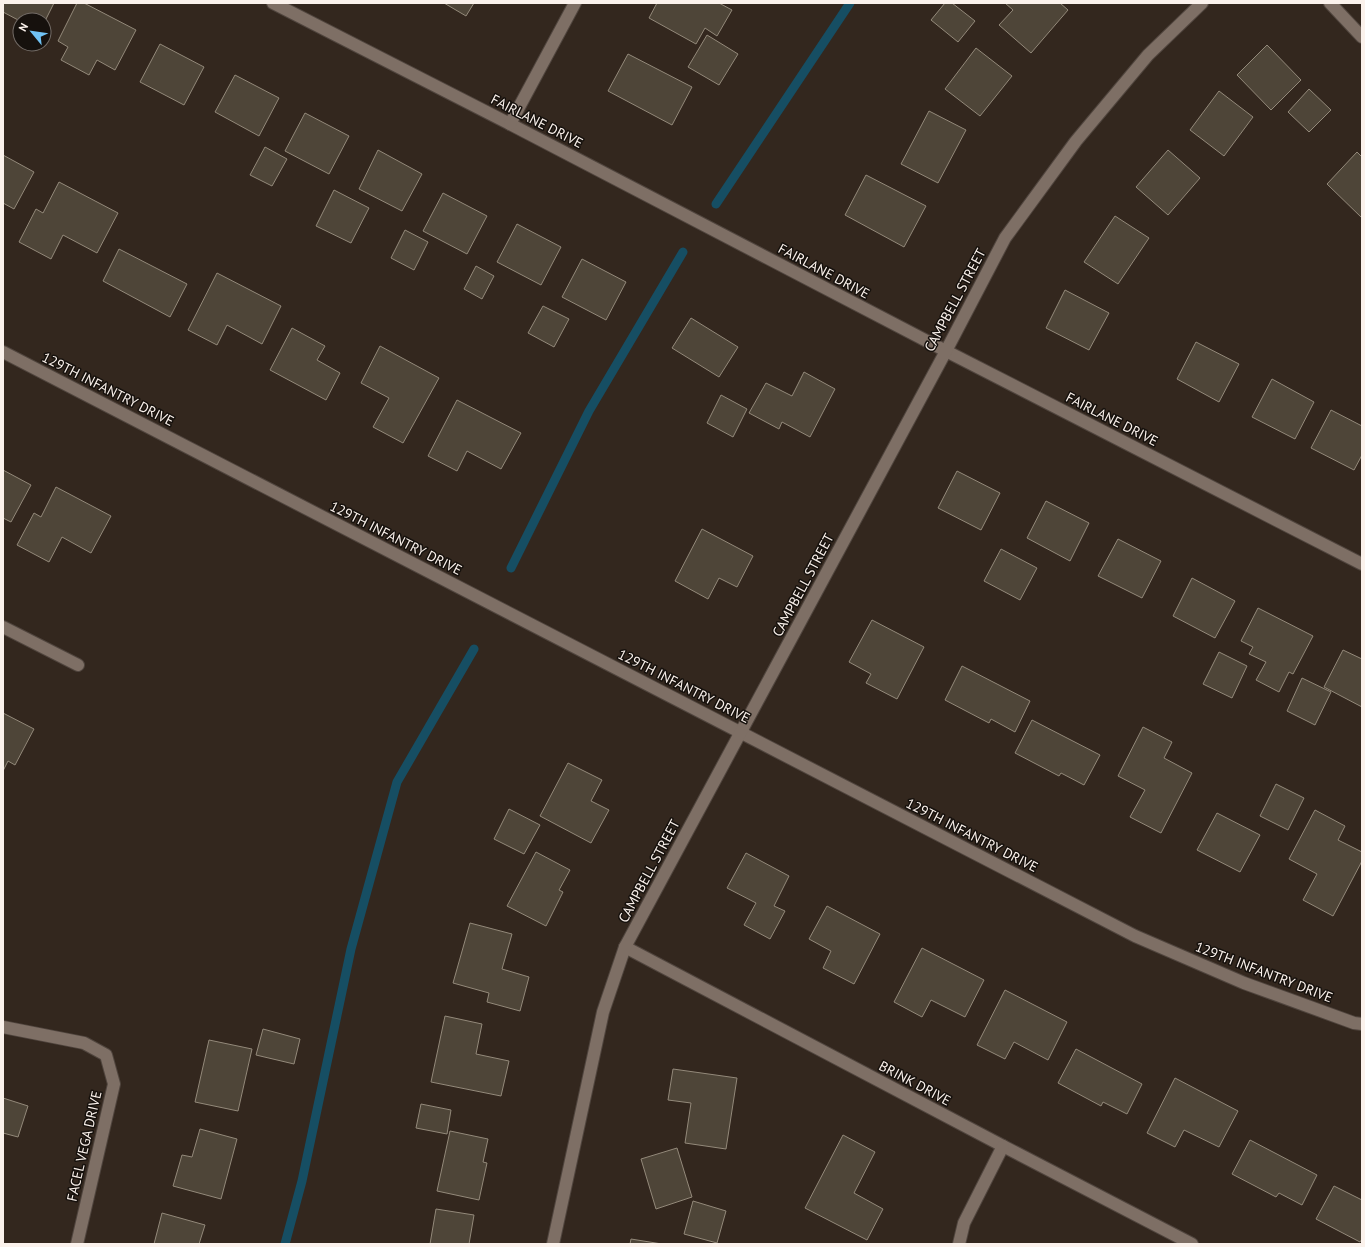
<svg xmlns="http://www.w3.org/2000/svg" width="1365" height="1247" font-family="'PT Sans',sans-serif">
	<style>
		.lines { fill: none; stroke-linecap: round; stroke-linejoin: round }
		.stream { stroke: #164e63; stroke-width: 9 }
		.building { fill: #4e4538; stroke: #93897a }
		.minor-casing { stroke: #50453e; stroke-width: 14 }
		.minor { stroke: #7e6f65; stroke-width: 12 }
		.labels { text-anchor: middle; stroke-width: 3; stroke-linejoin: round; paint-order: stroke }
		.street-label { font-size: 14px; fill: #fbf2ec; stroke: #16110d }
	</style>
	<rect width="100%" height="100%" fill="#33271e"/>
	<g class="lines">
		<!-- stream -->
		<g class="stream">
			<path d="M716,204L850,3"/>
			<path d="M511,568L589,411L683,252"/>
			<path d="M285,1244L302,1181L351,949L397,782L474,649"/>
		</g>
	</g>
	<!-- building -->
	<g class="building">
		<path d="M3,3H54L44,23V20L20,21L3,12Z"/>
		<path d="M77,3H84L136,30L115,70L97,60L89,75L61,60L68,47L58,41Z"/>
		<path d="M444,3H474L466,16Z"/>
		<path d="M657,3H719L732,10L717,36L705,28L696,44L649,18Z"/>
		<path d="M945,3H952L975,21L958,42L931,20Z"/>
		<path d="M1005,3H1060L1068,10L1031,53L999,25L1013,10Z"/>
		<path d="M707,35L738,54L719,85L688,67Z"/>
		<path d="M160,44L204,67L184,105L140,82Z"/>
		<path d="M1267,45L1301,80L1271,110L1237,75Z"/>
		<path d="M976,48L1012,76L980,116L945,89Z"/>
		<path d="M628,54L692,87L672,125L608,91Z"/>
		<path d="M235,75L279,98L259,136L215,112Z"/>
		<path d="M1309,89L1331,110L1309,132L1288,112Z"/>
		<path d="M1219,91L1253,117L1224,156L1190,130Z"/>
		<path d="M929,111L966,130L938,183L901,164Z"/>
		<path d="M305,113L349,136L329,174L285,151Z"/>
		<path d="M265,147L287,159L272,186L250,175Z"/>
		<path d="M378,150L422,174L402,211L359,189Z"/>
		<path d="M1168,150L1200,178L1168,215L1136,187Z"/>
		<path d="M1357,152L1362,157V218L1327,184Z"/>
		<path d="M3,155L34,172L14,209L3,203Z"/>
		<path d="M866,175L926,206L904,247L845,215Z"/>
		<path d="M59,182L118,213L97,253L63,235L51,259L19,242L36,209L43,213Z"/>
		<path d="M334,190L369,208L351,243L316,226Z"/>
		<path d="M443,193L487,216L467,254L423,231Z"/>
		<path d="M1115,216L1149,238L1118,284L1084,262Z"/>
		<path d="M517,224L561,247L541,285L497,262Z"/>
		<path d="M405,230L428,242L414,270L391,258Z"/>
		<path d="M119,249L187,284L170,317L103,281Z"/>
		<path d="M582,259L626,282L606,320L562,297Z"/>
		<path d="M476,266L494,276L482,299L464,289Z"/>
		<path d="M217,273L281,306L262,344L227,325L217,345L188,330Z"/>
		<path d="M1065,290L1109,313L1089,350L1046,328Z"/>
		<path d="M543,306L569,319L554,347L528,333Z"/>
		<path d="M691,318L738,347L719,377L672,348Z"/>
		<path d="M292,328L325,346L317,360L340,373L326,400L270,370Z"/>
		<path d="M1196,342L1239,364L1219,402L1177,379Z"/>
		<path d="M380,346L439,378L403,443L373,427L389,398L361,383Z"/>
		<path d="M804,372L835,389L810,437L782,422L779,429L749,413L766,383L792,396Z"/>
		<path d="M1272,379L1314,402L1295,439L1252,417Z"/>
		<path d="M721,395L747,409L733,437L707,423Z"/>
		<path d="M457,400L521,433L501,469L467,451L457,471L428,456Z"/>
		<path d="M1331,410L1362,426V455L1354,470L1311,448Z"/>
		<path d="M3,470L31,485L11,522L3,518Z"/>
		<path d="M957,471L1000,493L981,530L938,508Z"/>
		<path d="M56,487L111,516L91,553L62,537L49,562L17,545L34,513L41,517Z"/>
		<path d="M1046,501L1089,523L1070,561L1027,538Z"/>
		<path d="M702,529L753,556L737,587L719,578L708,599L675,581Z"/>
		<path d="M1118,539L1161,561L1142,598L1098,576Z"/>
		<path d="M1001,549L1037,568L1020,600L984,581Z"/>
		<path d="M1192,578L1235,601L1215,638L1173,616Z"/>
		<path d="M1258,608L1313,636L1293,674L1289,672L1279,692L1256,680L1266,662L1249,654L1253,647L1241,641Z"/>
		<path d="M872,620L924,647L897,699L866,683L871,674L849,662Z"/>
		<path d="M1343,650L1362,659V707L1324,687Z"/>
		<path d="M1219,652L1247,666L1232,698L1203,684Z"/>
		<path d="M962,666L1030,701L1015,732L991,719L989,723L945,700Z"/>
		<path d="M1302,678L1331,692L1315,725L1287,711Z"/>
		<path d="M3,713L34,729L15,765L8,761L3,771Z"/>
		<path d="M1032,720L1100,755L1084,785L1061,773L1059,776L1015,753Z"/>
		<path d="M1143,727L1172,742L1164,758L1192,773L1161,833L1130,817L1145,790L1118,776Z"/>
		<path d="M568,763L602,780L591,801L609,810L591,843L540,816Z"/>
		<path d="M1276,784L1304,798L1288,830L1260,816Z"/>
		<path d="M509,809L540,825L524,854L494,839Z"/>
		<path d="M1315,810L1345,826L1338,840L1362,852V861L1333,916L1303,900L1317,874L1289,859Z"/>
		<path d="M1217,813L1260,835L1240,872L1197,850Z"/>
		<path d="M536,852L570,870L559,890L563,892L546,926L507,906Z"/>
		<path d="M746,853L789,876L774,906L785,911L770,939L744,925L756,903L727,888Z"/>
		<path d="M827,906L880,934L854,984L823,968L831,951L809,939Z"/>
		<path d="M470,923L512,934L502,969L529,977L520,1011L487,1002L489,993L453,983Z"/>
		<path d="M922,948L984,980L965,1017L931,1000L922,1017L894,1002Z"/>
		<path d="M1005,990L1067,1022L1048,1060L1014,1042L1005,1059L977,1045Z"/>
		<path d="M445,1016L482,1024L476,1054L509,1061L501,1096L431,1082Z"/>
		<path d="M263,1029L300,1039L294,1064L256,1055Z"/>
		<path d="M209,1040L252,1049L238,1111L195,1102Z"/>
		<path d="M1076,1049L1142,1084L1127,1114L1103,1102L1101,1106L1058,1083Z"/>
		<path d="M673,1069L737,1078L726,1149L685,1143L691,1103L668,1100Z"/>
		<path d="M1175,1078L1238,1111L1219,1147L1184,1130L1175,1147L1147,1133Z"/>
		<path d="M3,1098L28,1106L18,1137L3,1133Z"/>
		<path d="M421,1104L451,1110L447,1134L416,1128Z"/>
		<path d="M200,1129L237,1139L221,1199L173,1186L182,1155L192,1157Z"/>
		<path d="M450,1131L488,1139L483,1162L487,1163L479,1200L437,1191Z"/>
		<path d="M843,1135L875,1152L854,1193L883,1209L867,1240L805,1208Z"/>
		<path d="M1250,1140L1317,1175L1302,1205L1279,1193L1276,1197L1232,1174Z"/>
		<path d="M677,1148L692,1197L656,1209L641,1159Z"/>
		<path d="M1334,1186L1362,1200V1239L1360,1242L1316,1219Z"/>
		<path d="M693,1201L726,1211L717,1243L684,1234Z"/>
		<path d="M436,1209L474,1215L469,1244H430Z"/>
		<path d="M162,1213L205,1225L199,1244H154Z"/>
		<path d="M631,1239L662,1244H630Z"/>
	</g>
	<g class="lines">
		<!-- minor casing -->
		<g class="minor-casing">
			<g id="minor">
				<path d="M273,3L510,124L946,351L1362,564"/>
				<path d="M1330,3L1362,37"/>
				<path d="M510,124L575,3"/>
				<path d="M3,352L1135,936L1244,983L1354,1023L1362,1024"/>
				<path d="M3,627L78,665"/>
				<path d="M625,947L1003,1146L1192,1244"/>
				<path d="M3,1027L84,1043L106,1055L114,1084L77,1244"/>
				<path d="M553,1244L603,1012L625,947L946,351L1005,238L1076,141L1148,55L1202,3"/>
				<path d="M959,1244L964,1223L1003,1146"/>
			</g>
		</g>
		<!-- minor -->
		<use href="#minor" class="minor"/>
	</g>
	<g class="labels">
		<!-- street labels -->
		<g class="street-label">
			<text transform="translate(537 121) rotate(27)" y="5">FAIRLANE DRIVE</text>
			<text transform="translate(824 271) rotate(28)" y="5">FAIRLANE DRIVE</text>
			<text transform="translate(955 300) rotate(-62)" y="5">CAMPBELL STREET</text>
			<text transform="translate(108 389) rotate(27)" y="5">129TH INFANTRY DRIVE</text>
			<text transform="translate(1112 419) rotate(27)" y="5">FAIRLANE DRIVE</text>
			<text transform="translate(396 538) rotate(27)" y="5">129TH INFANTRY DRIVE</text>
			<text transform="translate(803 585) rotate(-62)" y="5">CAMPBELL STREET</text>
			<text transform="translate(684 686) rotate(27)" y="5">129TH INFANTRY DRIVE</text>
			<text transform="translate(972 835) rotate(27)" y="5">129TH INFANTRY DRIVE</text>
			<text transform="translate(649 871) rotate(-62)" y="5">CAMPBELL STREET</text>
			<text transform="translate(1264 972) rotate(21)" y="5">129TH INFANTRY DRIVE</text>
			<text transform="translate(915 1083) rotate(28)" y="5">BRINK DRIVE</text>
			<text transform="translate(84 1146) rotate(-77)" y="5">FACEL VEGA DRIVE</text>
		</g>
	</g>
	<!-- border -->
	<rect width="1365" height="1247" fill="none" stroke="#fbf2ec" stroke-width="8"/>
	<!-- north arrow -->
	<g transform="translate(32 32) rotate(299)"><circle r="19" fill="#16110d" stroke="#726b66"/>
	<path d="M0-3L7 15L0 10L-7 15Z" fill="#70c2f4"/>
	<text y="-6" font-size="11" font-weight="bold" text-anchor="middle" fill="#fbf2ec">N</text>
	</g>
</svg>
